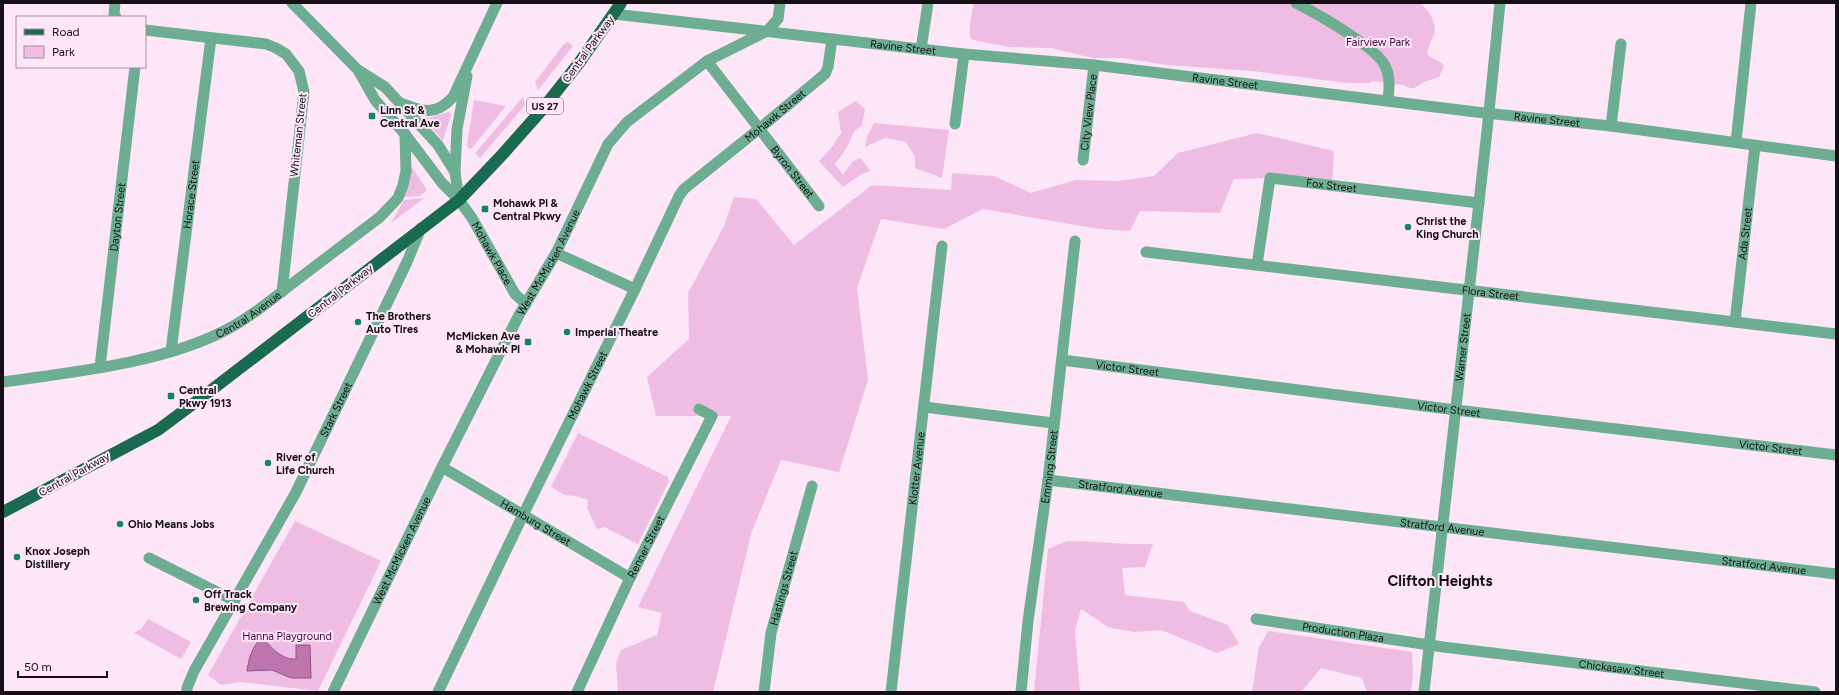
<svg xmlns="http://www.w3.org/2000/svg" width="1839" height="695" font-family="Figtree,sans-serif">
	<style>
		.green { fill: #efbde3 }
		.water { fill: #bc76ad; stroke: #8a577f }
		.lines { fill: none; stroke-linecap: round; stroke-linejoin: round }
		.minor { stroke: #6dad92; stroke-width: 11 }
		.major { stroke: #1a6a4f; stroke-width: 12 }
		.poi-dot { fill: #168461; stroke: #fde6f7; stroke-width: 1.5 }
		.labels { text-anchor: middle; stroke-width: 4; stroke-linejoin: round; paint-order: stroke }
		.shield { fill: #fde6f7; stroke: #5b5059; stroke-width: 1 }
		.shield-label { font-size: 10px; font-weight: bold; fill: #160f15 }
		.park-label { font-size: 11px; fill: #48073f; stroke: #fde6f7 }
		.street-label { font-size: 11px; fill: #160f15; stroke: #fde6f7 }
		.poi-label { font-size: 11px; font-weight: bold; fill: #160f15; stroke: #fde6f7; text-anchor: start }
		.district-label { font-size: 15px; font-weight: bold; fill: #160f15; stroke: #fde6f7 }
	</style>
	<rect width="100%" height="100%" fill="#fde6f7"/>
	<!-- green -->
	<g class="green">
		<path d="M974,3H1422C1424,8 1429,11 1431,16C1440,34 1430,37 1427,54C1431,60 1440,59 1444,66L1439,77L1424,82L1414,88H1409L1403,85L1373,81L1370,83H1348L1253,71L1167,65L1123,58H1092L1051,48L1009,47L973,40L970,38C969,26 971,15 974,3Z"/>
		<path d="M568,42L573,46L538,90L535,82L564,44Z"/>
		<path d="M523,97L525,105L480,158L475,153Z"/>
		<path d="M474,100L506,106L471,149L468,148L467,145Z"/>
		<path d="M856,101L865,109L862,126L855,130L846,149L835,164L843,175L852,162L860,158L871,171L862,174L843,187L819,161L831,148L841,133L838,112Z"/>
		<path d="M448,112L452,114L451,116L443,140H442L421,116L429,118Z"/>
		<path d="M874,123L949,130L942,178L915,168V157L906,142L885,138L865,147L867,137Z"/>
		<path d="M1257,133L1334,151L1332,186L1270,178L1234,179L1220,213L1140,211L1130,231L1099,229L983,209L944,229L881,219L857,288L868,380L839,472L781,460L751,534L713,692H618L616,663L621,650L657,635L662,613L638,607L731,416H656L647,377L689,339L688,293L724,226L734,197L756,199L794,245L872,185L951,190L952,173L994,176L1031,193L1076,180L1117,181L1154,176L1178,153Z"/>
		<path d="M410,164L427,190L420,196L405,197Z"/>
		<path d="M425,198L423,199L391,223L404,200Z"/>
		<path d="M578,433L668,477L669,481L638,544L604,527L597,529L587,508L588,500L575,496L565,495L551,487Z"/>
		<path d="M295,521L381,561L318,691L241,682L221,685L208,675Z"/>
		<path d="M1067,541C1096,541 1124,545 1153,544L1145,567L1122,568L1125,595L1184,602L1190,611L1228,625L1239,644L1217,653L1161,630L1133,632L1108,627L1081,609L1075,631L1080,692H1034L1048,549Z"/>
		<path d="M148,619L191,642L181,659L134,633L141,629Z"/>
		<path d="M1268,631L1412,652L1413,675L1411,692H1367L1362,678L1321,668L1301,692H1252L1259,647Z"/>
	</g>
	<!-- water -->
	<path class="water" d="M262,637C271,647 281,660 296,659V645H310L311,678H291L272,670L247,671C249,657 252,647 262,637Z"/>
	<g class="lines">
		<!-- minor -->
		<g class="minor">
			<path d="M115,3L114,14L116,17"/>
			<path d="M292,3L358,70L385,87L438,145L455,172L459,200"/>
			<path d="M1296,3C1316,13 1374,46 1384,64C1391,76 1389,89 1388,101"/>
			<path id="s1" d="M614,14L964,54L1094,65L1476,112L1611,126L1836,156"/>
			<path d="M145,30L266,44L276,48L286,54L299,71L304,92L282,292"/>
			<path d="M921,49L928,3"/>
			<path id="s2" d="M707,61L819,206"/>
			<path id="s3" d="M358,70L375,100L405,134L442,183L459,200L472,218L515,294L526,304"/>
			<path d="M401,103C423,112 436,116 453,97L497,3"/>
			<path d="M955,124L964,54"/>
			<path d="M1611,126L1621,44"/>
			<path d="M1736,142L1751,3"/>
			<path id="s4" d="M1083,160L1094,65"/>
			<path d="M455,172L457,129L467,76"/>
			<path id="s5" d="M1146,252L1836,334"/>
			<path d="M556,253L635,289"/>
			<path id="s6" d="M1257,265L1270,178L1479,203"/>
			<path id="s7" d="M1735,322L1755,146"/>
			<path id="s8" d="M171,351L211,38"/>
			<path id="s9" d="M1062,360L1456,410L1836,455"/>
			<path id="s10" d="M100,367L135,67"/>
			<path id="s11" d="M3,382C72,372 162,363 224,331C248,319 271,300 293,283C322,261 351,239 380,217L398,198L403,185L406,171L405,134"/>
			<path d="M924,407L1053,423"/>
			<path id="s12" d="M442,467L630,578"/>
			<path id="s13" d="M1048,480L1836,574"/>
			<path d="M149,558L235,601"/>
			<path id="s14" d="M1256,619L1443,647L1815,692"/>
			<path id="s15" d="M187,692V688L194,671L295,494L407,262L421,228"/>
			<path id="s16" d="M333,692L442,467L519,315L556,253L608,144L627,122L707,61L767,31L778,19L780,3"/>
			<path id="s17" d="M438,692L523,515L635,289L679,196L684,189L759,129L825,74L828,67L832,39"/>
			<path id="s18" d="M577,692L630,578L712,416L699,409"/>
			<path id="s19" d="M764,692L771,633L812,486"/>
			<path id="s20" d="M891,692L942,246"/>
			<path id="s21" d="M1021,692L1028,621L1048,480L1075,241"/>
			<path id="s22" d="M1424,692L1487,131L1500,3"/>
		</g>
		<!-- major -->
		<path class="major" d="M3,512L158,430L201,398L459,200L501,156L541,111L579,63L621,3"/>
	</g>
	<!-- markers -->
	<g class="poi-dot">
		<rect x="368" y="112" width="8" height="8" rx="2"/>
		<rect x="481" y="205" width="8" height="8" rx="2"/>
		<circle cx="1408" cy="227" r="4"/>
		<circle cx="358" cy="322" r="4"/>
		<circle cx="567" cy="332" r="4"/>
		<rect x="524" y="338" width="8" height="8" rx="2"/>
		<rect x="167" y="392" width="8" height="8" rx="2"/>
		<circle cx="268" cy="463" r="4"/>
		<circle cx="120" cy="524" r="4"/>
		<circle cx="17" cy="557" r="4"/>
		<circle cx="196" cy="600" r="4"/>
	</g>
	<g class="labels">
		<!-- shield labels -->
		<rect class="shield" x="527" y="98" width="36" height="16" rx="3"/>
		<g class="shield-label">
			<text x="545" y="110">US 27</text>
		</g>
		<!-- park labels -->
		<g class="park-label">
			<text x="1378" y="46">Fairview Park</text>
			<text x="287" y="640">Hanna Playground</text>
		</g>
		<!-- street labels -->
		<g class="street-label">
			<text dy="4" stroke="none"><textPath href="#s1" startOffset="291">Ravine Street</textPath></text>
			<text transform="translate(588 49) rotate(-54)" y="4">Central Parkway</text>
			<text dy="4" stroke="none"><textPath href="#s1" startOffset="615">Ravine Street</textPath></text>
			<text dy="4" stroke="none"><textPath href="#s4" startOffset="48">City View Place</textPath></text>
			<text dy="4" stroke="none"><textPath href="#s17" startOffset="677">Mohawk Street</textPath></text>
			<text dy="4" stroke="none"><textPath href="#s1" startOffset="939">Ravine Street</textPath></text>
			<text transform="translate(298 135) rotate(-84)" y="4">Whiteman Street</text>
			<text dy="4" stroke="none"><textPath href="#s2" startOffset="140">Byron Street</textPath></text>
			<text dy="4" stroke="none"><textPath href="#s6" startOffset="150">Fox Street</textPath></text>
			<text dy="4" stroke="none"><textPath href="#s8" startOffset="158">Horace Street</textPath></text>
			<text dy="4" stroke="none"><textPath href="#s10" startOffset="151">Dayton Street</textPath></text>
			<text dy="4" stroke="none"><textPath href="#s7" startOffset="89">Ada Street</textPath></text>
			<text dy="4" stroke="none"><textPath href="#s3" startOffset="228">Mohawk Place</textPath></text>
			<text dy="4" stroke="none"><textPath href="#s16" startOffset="481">West McMicken Avenue</textPath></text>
			<text transform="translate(340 291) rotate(-38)" y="4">Central Parkway</text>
			<text dy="4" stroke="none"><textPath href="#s5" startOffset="347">Flora Street</textPath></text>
			<text dy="4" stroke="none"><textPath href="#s11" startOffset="257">Central Avenue</textPath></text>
			<text dy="4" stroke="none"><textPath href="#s22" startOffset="347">Warner Street</textPath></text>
			<text dy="4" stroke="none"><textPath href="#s9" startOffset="66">Victor Street</textPath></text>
			<text dy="4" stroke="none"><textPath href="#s17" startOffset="341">Mohawk Street</textPath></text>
			<text dy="4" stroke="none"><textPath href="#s15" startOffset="320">Stark Street</textPath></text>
			<text dy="4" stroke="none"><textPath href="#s9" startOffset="390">Victor Street</textPath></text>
			<text dy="4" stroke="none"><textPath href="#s9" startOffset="714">Victor Street</textPath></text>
			<text dy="4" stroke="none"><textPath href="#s21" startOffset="227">Emming Street</textPath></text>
			<text dy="4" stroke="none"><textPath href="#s20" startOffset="225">Klotter Avenue</textPath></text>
			<text transform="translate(74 474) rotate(-29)" y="4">Central Parkway</text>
			<text dy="4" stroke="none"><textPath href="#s13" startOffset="73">Stratford Avenue</textPath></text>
			<text dy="4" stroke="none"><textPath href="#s12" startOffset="109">Hamburg Street</textPath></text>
			<text dy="4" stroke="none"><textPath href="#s13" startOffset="397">Stratford Avenue</textPath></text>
			<text dy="4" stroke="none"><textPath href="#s18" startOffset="161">Renner Street</textPath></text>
			<text dy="4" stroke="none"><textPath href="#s16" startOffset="157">West McMicken Avenue</textPath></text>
			<text dy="4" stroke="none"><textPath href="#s13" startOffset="721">Stratford Avenue</textPath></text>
			<text dy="4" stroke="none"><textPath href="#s19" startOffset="106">Hastings Street</textPath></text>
			<text dy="4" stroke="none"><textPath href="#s14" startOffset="88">Production Plaza</textPath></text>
			<text dy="4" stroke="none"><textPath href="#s14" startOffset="369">Chickasaw Street</textPath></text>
		</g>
		<!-- poi labels -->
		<g class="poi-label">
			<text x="380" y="114">Linn St &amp;<tspan x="380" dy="13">Central Ave</tspan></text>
			<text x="493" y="207">Mohawk Pl &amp;<tspan x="493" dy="13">Central Pkwy</tspan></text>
			<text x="1416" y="225">Christ the<tspan x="1416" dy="13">King Church</tspan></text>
			<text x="366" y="320">The Brothers<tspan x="366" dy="13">Auto Tires</tspan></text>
			<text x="575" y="336">Imperial Theatre</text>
			<text x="520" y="340" text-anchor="end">McMicken Ave<tspan x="520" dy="13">&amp; Mohawk Pl</tspan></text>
			<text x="179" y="394">Central<tspan x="179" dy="13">Pkwy 1913</tspan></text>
			<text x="276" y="461">River of<tspan x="276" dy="13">Life Church</tspan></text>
			<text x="128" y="528">Ohio Means Jobs</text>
			<text x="25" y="555">Knox Joseph<tspan x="25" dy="13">Distillery</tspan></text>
			<text x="204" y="598">Off Track<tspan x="204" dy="13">Brewing Company</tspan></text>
		</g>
		<!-- district labels -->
		<g class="district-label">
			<text x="1440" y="586">Clifton Heights</text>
		</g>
	</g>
	<!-- border -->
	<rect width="1839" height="695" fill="none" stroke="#160f15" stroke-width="8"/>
	<!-- legend -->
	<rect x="16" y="16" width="130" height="52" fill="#fde6f7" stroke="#a1909d"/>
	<rect x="24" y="29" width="20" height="6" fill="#1a6a4f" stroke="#a1909d"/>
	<text x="52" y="36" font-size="12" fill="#160f15">Road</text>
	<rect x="24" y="46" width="20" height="12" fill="#efbde3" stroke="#a1909d"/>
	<text x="52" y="56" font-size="12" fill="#160f15">Park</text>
	<!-- scale -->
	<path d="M18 671v6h89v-6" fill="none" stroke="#160f15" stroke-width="2"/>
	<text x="24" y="671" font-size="12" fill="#160f15" stroke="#fde6f7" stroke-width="3" paint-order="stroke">50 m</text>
</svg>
